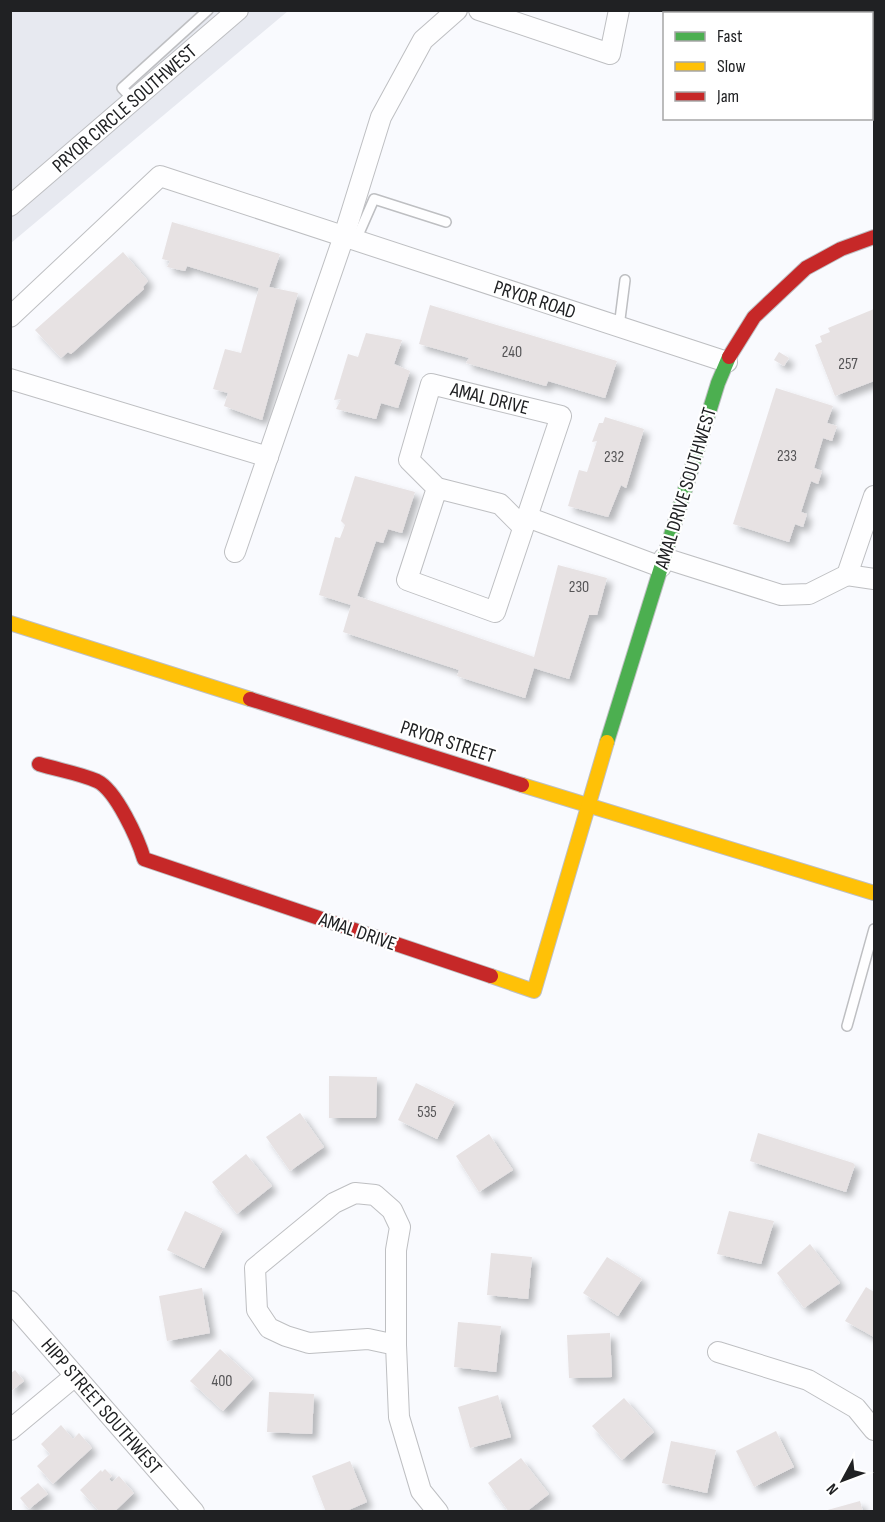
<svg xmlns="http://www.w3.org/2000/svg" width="885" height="1522" font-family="'Sofia Sans Condensed',sans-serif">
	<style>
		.built { fill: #e7e9f0 }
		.building { fill: #e7e2e3; filter: url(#shadow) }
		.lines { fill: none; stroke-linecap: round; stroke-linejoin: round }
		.lane-casing { stroke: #bebfc2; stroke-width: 12 }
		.street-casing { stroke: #bebfc2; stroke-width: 22 }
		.fast-casing { stroke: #bebfc2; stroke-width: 16 }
		.slow-casing { stroke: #bebfc2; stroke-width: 16 }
		.jam-casing { stroke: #bebfc2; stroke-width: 16 }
		.lane { stroke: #fefeff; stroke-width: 9 }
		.street { stroke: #fefeff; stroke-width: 20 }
		.fast { stroke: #4caf50; stroke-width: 14 }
		.slow { stroke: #ffc107; stroke-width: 14 }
		.jam { stroke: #c62828; stroke-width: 14 }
		.labels { text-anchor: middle; stroke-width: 4.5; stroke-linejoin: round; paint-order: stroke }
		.number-label { font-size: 16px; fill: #555456 }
		.street-label { font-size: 20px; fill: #202123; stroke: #fff }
	</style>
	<defs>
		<filter id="shadow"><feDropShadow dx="5.5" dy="5.5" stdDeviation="3" flood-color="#0004"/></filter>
	</defs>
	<rect width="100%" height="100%" fill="#f9fafe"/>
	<!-- built -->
	<path class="built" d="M11,11H288L11,243Z"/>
	<!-- building -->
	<g class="building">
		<path d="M172,222L280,254L269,287L298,293L262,420L224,406L228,393L213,389L225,349L241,353L259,288L187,266L185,271L167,267L170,261L162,259Z"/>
		<path d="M123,252L148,281L143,287L144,289L71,354L68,352L61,358L35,330Z"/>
		<path d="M430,305L617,361L605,398L548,381L546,386L466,363L469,358L419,344Z"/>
		<path d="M874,309V381L835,396L815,345L822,342L820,336L830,332L828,328Z"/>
		<path d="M366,333L402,340L394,364L410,371L398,408L381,403L376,419L336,409L341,399L334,400L348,354L358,357Z"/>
		<path d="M779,352L789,358L784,366L774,360Z"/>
		<path d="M776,388L833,406L827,423L837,426L832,441L823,438L814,468L822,471L818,484L811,481L801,512L807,514L803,527L795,524L789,542L733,524Z"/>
		<path d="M605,417L644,429L626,488L621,485L608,517L568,506L579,470L587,472L597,441L592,442L599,423H603Z"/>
		<path d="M355,476L415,492L402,533L388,529L383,543L376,541L357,596L534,657L558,565L607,578L597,615H589L569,679L534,668L525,698L457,676L459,670L343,632L351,605L319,595L335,537L340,538L345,525L341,521Z"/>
		<path d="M329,1076L377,1077L376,1118H329Z"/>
		<path d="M416,1083L455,1102L437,1139L398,1120Z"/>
		<path d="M300,1113L324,1147L290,1171L266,1137Z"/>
		<path d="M758,1133L853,1163L855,1165L846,1192L750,1161Z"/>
		<path d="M489,1134L513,1170L479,1192L456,1156Z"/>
		<path d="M246,1154L272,1186L237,1214L212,1182Z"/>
		<path d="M185,1211L223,1229L204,1268L167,1250Z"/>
		<path d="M729,1211L774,1221L761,1264L717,1254Z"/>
		<path d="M810,1244L840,1283L804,1308L777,1273Z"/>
		<path d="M491,1253L532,1257L528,1299L487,1295Z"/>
		<path d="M607,1257L642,1279L618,1316L583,1293Z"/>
		<path d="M866,1287L874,1292V1337L845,1321Z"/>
		<path d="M202,1288L210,1333L167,1341L159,1296Z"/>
		<path d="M458,1322L501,1326L496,1372L454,1367Z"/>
		<path d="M610,1333L612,1377L569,1378L567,1335Z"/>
		<path d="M220,1349L253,1379L223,1411L190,1381Z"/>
		<path d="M15,1370L24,1381L10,1392V1374Z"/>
		<path d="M269,1392L314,1394L312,1434L267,1432Z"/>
		<path d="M498,1395L511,1437L470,1448L458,1407Z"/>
		<path d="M624,1398L654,1432L622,1460L592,1426Z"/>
		<path d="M61,1425L73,1439L79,1433L92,1448L53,1484L37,1466L50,1454L41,1444Z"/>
		<path d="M776,1431L794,1467L754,1487L736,1451Z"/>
		<path d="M671,1441L716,1450L707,1493L662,1483Z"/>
		<path d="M521,1458L549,1494L526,1512H509L488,1483Z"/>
		<path d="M350,1461L367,1502L344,1512H326L312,1476Z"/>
		<path d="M105,1469L112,1476L109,1479L112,1482L119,1476L134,1493L114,1512H100L80,1490L101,1470L102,1472Z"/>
		<path d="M38,1483L48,1494L29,1509L20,1498Z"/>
		<path d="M860,1501L863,1512H824V1511Z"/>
	</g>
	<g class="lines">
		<!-- lane casing -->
		<g class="lane-casing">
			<g id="lane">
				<path d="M133,100L122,88L208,10"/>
				<path d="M356,240L374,199L446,222"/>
				<path d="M619,327L625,280"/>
				<path d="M847,1026L874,929"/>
			</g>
		</g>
		<!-- street casing -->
		<g class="street-casing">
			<g id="street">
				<path d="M479,10L610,54L619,10"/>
				<path d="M777,10L780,14"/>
				<path d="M10,206L238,10"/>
				<path d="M10,317L160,176L727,362"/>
				<path d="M10,379L268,457"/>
				<path d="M437,488L407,580L495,612L561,416L431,384L409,460L437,488L500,504L523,527"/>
				<path d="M527,517L661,567"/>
				<path d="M235,552L344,236L381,117L423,40L457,10"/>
				<path d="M664,558L781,595L809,594L847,575L874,496"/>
				<path d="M847,575L874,579"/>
				<path d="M10,1301L194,1512"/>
				<path d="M396,1345L368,1339L309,1343L286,1336L269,1328L257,1310L255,1268L334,1203L355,1193L375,1195L392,1210L400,1227L396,1250V1345L399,1417L421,1491L438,1512"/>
				<path d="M718,1352L808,1380L856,1408L874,1430"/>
				<path d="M10,1430L75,1376"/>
			</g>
		</g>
		<!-- fast casing -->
		<g class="fast-casing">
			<path id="fast" d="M607,742L718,383L729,357"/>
		</g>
		<!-- slow casing -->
		<g class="slow-casing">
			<g id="slow">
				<path d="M10,623L250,699"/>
				<path d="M522,785L874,893"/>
				<path d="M491,976L534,991L607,742"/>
			</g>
		</g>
		<!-- jam casing -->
		<g class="jam-casing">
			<g id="jam">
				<path d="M729,357L754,317L806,268L841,249L874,237"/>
				<path d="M250,699L522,785"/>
				<path d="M39,764C58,770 79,773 97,781C116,790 138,839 144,859L491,976"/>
			</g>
		</g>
		<!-- lane -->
		<use href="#lane" class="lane"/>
		<!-- street -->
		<use href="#street" class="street"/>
		<!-- fast -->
		<use href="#fast" class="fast"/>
		<!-- slow -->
		<use href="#slow" class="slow"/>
		<!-- jam -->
		<use href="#jam" class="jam"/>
	</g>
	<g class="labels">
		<!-- number labels -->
		<g class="number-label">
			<text x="512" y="357">240</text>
			<text x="848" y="369">257</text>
			<text x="787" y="461">233</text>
			<text x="614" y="462">232</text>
			<text x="579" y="592">230</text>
			<text x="427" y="1117">535</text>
			<text x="222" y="1386">400</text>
		</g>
		<!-- street labels -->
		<g class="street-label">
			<text transform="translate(124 108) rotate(-41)" y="7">PRYOR CIRCLE SOUTHWEST</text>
			<text transform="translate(535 299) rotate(18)" y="7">PRYOR ROAD</text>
			<text transform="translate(490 398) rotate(14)" y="7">AMAL DRIVE</text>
			<text transform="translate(685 488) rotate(-73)" y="7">AMAL DRIVE SOUTHWEST</text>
			<text transform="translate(448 741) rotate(18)" y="7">PRYOR STREET</text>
			<text transform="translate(358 931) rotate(19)" y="7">AMAL DRIVE</text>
			<text transform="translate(102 1406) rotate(49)" y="7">HIPP STREET SOUTHWEST</text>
		</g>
	</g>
	<!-- border -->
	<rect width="885" height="1522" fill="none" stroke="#202123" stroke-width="24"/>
	<!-- legend -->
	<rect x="663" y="12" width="210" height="108" fill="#ffffff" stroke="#a6a6a7" stroke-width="1.5"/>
	<rect x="675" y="32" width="30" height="9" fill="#4caf50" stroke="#a6a6a7" stroke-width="1.5"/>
	<text x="717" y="42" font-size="18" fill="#202123">Fast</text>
	<rect x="675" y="62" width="30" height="9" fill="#ffc107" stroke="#a6a6a7" stroke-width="1.5"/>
	<text x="717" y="72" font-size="18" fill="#202123">Slow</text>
	<rect x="675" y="92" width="30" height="9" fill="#c62828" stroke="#a6a6a7" stroke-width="1.5"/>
	<text x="717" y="102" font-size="18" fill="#202123">Jam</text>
	<!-- north arrow -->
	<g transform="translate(843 1480) rotate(229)" stroke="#ffffff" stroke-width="4.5" paint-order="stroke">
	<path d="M0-4.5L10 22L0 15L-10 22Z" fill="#202123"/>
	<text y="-9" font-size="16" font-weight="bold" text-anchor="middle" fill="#202123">N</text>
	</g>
</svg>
